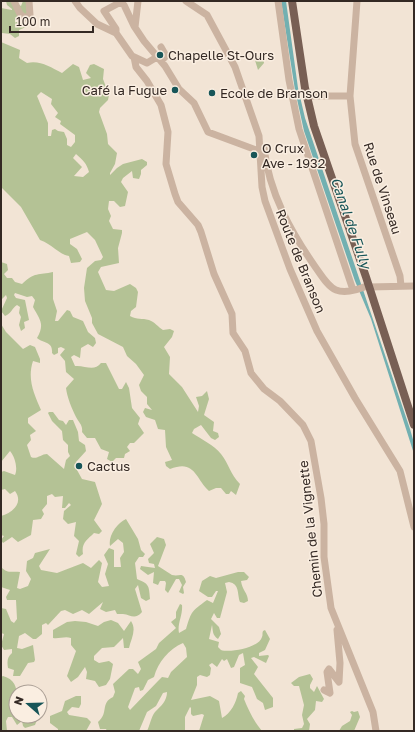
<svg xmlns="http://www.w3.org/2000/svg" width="415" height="732" font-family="'Golos Text',sans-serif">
<rect width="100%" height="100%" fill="#f2e4d5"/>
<!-- green -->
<path fill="#b4c295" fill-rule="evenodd" d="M 6,1 L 18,1 L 16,3 L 21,6 L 23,1 L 28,1 L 30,13 L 16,18 L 27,25 L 26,27 L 19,30 L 19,36 L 15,38 L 10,34 L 2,33 L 1,8 L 12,10 L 12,9 L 7,5 Z
M 1,42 L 20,50 L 19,58 L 27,63 C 40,60 50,67 62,73 L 73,64 L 79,67 L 83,80 L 91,78 L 86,73 L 90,65 L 94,64 L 104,69 L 103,79 L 109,95 L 108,100 L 100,108 L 99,112 L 107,134 L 108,144 L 117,153 L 115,164 L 110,173 L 110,175 L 117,168 L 123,164 L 142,159 L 147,162 L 147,165 L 141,170 L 141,174 L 139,179 L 133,178 L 132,171 L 123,178 L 121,182 L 128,192 L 125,206 L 120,207 L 114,201 L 109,201 L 108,209 L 111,216 L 109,221 L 113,229 L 122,230 L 122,233 L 118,248 L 119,263 L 101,267 L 98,272 L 106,290 L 114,291 L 130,284 L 136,288 L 138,292 L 136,307 L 131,311 L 130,316 C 137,320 142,318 149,320 C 155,322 158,327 163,330 L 170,329 L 174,331 L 172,337 L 164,347 L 170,357 L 169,374 L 182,387 L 198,412 L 199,406 L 196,397 L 202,396 L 207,391 L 209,399 L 204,415 L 214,422 L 213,431 L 218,433 L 219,437 L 215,440 L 211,438 L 201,425 L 194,429 L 192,433 C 201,439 214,445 221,454 C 229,464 230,474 240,484 L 236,495 L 231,491 L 229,494 L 226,494 L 221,488 L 216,488 L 209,491 C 195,478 195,459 170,469 L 166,466 L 165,462 L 172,460 L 166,447 L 165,430 L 158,429 L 155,420 L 146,417 L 143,412 L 145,408 L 152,410 L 147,404 L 147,397 L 141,391 L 139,385 L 144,375 L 136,364 L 127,356 L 123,347 L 98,334 L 92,323 L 92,318 L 85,301 L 84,288 L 87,268 L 95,261 L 101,260 L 103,257 L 95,240 L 87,232 L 70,239 L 70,244 L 77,249 L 82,259 L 80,262 L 71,263 L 69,256 C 58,254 52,244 40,240 L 21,207 L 1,187 ZM 41,92 L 52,99 L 51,104 L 58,113 L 55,117 L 61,121 L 60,124 L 75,135 L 75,142 L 71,147 L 67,145 L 67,139 L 64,132 L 58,131 L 55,129 L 52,130 L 51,136 L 48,136 L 48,123 L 37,96 ZM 76,154 C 83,160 87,164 89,172 L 83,177 L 74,176 L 82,167 L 73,158 Z
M 263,56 L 264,63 L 258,70 L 254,57 Z
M 1,262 L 7,264 L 8,270 L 4,274 L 7,278 L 12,278 L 15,282 L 22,284 C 34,272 39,275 53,272 L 53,299 L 57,311 L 55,321 L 58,321 L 67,310 L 70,311 L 73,317 L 83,321 L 88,332 L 95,338 L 96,343 L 93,347 L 88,344 L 81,348 L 80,358 L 74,355 L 71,357 L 75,366 C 85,365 94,372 101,363 L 106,363 L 119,389 L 122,389 L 126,382 L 129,388 L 132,408 L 140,418 L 138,424 L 144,433 L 134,443 L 130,443 L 127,447 L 130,451 L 125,454 L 124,458 L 116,458 L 112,462 L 107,459 L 109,452 L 101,449 L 95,438 L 87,438 L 82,432 C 83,425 79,423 76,417 C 72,409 67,397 66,388 L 74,379 L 66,372 L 65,361 L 60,355 L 65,349 L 61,347 L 58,348 L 58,353 L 54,355 L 52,353 C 53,341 44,344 37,338 C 45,324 40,320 33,307 L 35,300 L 32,296 L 27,297 L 15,293 L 14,295 L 16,298 L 25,300 L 29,320 L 24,322 L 25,328 L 21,331 L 19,325 L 21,317 L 19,313 L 20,307 L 17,305 C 12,308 11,314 5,316 L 1,311 L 7,298 L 6,295 L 1,300 Z
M 1,324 L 6,332 L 23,349 L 30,345 L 35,347 L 40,359 L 40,363 L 33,361 C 27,379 34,394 41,410 L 28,418 L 28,423 L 36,431 L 30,435 L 31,440 L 27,445 L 31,457 C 37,460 41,454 47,454 L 64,469 L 66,460 L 70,456 L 68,452 L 68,445 L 63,440 L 62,431 L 52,421 L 48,413 L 49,412 L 53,412 L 59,420 L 63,421 L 66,425 L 69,420 L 73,420 L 78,432 L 79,441 L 85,445 L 86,451 L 76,462 L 77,470 L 82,479 L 95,482 L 102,504 L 94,520 L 102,531 L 99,534 L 94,533 C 87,540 81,543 83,554 L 79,557 L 76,554 L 79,541 L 74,536 L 76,522 L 68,524 L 63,519 L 64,511 L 71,505 L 69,503 L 65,508 L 62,508 L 63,496 L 55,497 L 52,494 L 47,496 L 47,504 L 42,510 L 44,514 L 41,519 L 33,520 L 31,535 L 18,542 L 12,537 L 3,543 L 1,540 L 4,536 L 1,535 L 1,516 C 12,513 24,503 15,491 L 10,494 L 5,489 L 1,490 L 1,472 L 4,471 L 15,475 C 18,468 15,457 10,451 L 1,462 Z
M 126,519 L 138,539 L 141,550 L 145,554 L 143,557 L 139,557 L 135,563 L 137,579 C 149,584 149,585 150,599 L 146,601 L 141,598 L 138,585 L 135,589 L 142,612 C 135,620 131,615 123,614 C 121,614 119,614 117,614 L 115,610 L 106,612 L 100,609 L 103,602 L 89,614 L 82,610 L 73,614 L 65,610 L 61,611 L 48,625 L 46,623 L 42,625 L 42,634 L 36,639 L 33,639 L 25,633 L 19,636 L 17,648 L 22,649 L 33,645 L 35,660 L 34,662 L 28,663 L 20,676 L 13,676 L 14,670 L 8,668 C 7,662 7,657 12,653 L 12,649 L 4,650 L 1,645 L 4,634 L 1,633 L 1,608 L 6,609 L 11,621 L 14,623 L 17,619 L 16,600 L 7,600 L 6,597 L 10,590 L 1,587 L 1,567 C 8,574 11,571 20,572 L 17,588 L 20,589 L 28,586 L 31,579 L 26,571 L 27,561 L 33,558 L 35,553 L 50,549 L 39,566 L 41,570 L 57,573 L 83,563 L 91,568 L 99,560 L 102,563 L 98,582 L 102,587 L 109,586 L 105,574 L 108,564 L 104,555 L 109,548 L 114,550 L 114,567 L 121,567 L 120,558 L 124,552 L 123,543 L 118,539 L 110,546 C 108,536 117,523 126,519 Z
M 157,537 L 164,539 L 166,545 L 158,566 L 172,575 C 180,577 183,571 186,582 L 183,587 L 184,593 L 183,594 L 179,592 L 182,585 L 179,579 L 176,579 L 168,593 L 165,590 L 166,583 L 165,581 L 160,581 L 158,585 L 153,583 L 154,572 L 148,575 L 140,569 L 141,566 L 155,568 L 154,564 L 149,563 L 148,559 L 154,553 L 150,544 Z
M 238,572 L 244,572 L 249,577 L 247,580 L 241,581 C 242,590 248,593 248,601 L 244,603 L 240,602 C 237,594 240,584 229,582 L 225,583 L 227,592 L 220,618 L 217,618 L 214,613 L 211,619 L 219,627 L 221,634 L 218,639 C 212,635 213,630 212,625 L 209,639 L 219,642 L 218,647 L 221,650 C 230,653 259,648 262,637 C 263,635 262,633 263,631 L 265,630 L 270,639 L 265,650 L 259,653 L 259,656 L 268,655 L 269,656 L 266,663 L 254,657 L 251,658 L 258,667 L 254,674 L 273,698 L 273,707 L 265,710 L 263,703 L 257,699 L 252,687 L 240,683 L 240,668 L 245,665 L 243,653 L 239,655 L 234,667 L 231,668 L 227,659 L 224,661 L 222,659 L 217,667 L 212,663 L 209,665 L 211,668 L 210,675 L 207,677 L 200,675 L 197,677 L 197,685 L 191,700 L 210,696 L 219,701 L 222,718 C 231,713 236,703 238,693 L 241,691 L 245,696 L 244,699 C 248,709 254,722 262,731 L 199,731 L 204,715 L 202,714 L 193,716 L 191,714 L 191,708 L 190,707 L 185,717 L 185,731 L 147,731 C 150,725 151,717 155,712 C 161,706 167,701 167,692 L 163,693 L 156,706 L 147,712 L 139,731 L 107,731 L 106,729 L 100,729 L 98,722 C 109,713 100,703 113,697 L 115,692 L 113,684 L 129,669 L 133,669 L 138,674 L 141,669 L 138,662 L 156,649 L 159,643 L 176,628 L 171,622 L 176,618 L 176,612 L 180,604 L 182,605 C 183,615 177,624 179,633 L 186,629 C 192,610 191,612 207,600 L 213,603 L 218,591 L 216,591 L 212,597 L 208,597 L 199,591 L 202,581 L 210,576 L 216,578 ZM 183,643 L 186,648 L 187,657 L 171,672 L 168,678 L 162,677 L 158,681 L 130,710 L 128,707 L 135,688 L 139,687 L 140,691 L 143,690 L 148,680 L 154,677 C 158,662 169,649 183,643 Z
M 111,620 L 118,623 L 124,631 L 131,621 C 137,630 131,639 129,648 L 124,648 L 123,638 L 114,647 L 102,648 L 94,656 L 94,660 L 99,663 L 109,661 L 113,664 L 110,679 L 106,685 L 99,687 L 95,681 L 86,679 L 87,672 L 85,667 L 78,677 L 71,682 L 67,676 L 76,651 L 71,645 L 71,638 C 65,636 59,639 53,638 L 53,630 L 67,622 L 75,621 L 86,622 L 98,626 L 104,622 Z
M 310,674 L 313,679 L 310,685 L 310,688 L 314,692 L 317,686 L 324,699 L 322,702 L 316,701 L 315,710 L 307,719 L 310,724 L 309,731 L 294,731 L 294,729 L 302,728 L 304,724 L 302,715 L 304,705 L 299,686 L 294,686 L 291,683 L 299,677 Z
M 3,676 C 22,681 16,700 16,716 L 28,716 L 26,721 L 34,717 L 37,720 L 35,725 L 25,728 L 23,726 L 22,721 L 17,725 L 12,717 L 8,717 L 6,721 L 7,731 L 1,731 L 1,677 Z
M 76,696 L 81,696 L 81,704 L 79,708 L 72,707 L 67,712 L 69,715 L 87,718 L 91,722 L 86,731 L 58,731 L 58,729 L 50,723 L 50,716 L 62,711 L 65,701 Z
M 352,711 L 354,712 L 358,711 L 360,717 L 354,731 L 339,731 L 342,726 L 350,721 L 352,715 L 350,712 Z"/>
<!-- water -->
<path fill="#72b0b1" d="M 281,1 L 286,1 L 298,88 L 305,118 L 410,429 L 414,443 L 414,454 L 371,319 L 355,281 L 304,131 L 295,90 Z"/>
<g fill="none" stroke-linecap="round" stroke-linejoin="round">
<!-- minor -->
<path stroke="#cbb3a1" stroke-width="7" d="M 14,1 L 20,14 L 25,18 L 30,15 L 29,1
M 75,1 L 80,8 L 97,24 L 116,33 L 132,56 L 147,63 L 157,57
M 117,1 L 124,5 L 134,26 L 144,41 L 165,66 L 179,89 L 194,103 L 208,132 L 259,151
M 186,1 L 207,15 L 235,67 L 259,136 L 262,187 L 265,201 L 290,269 L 317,331 L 355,398 L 400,471 L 414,527
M 278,1 L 289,80 L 299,129 L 353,290
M 357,1 L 350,96 L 355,144 L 400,276 L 401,286
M 135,27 L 138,1
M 116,33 L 116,29 L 104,11 L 119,3
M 161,47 L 166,56 L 161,61
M 134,57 L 136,67 L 147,81 L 161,105 L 168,132 L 166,164 L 175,194 L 178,202 L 198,225 L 201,232 L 214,274 L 232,314 L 233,333 L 245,351 L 251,373 L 264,389 L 280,401 L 303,425 L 311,441 L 321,498 L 324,524 L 324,557 L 331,608 L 373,712 L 376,731
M 306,96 L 350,96
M 260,147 L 264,148 C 269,193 291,232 316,268 C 321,275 328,287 336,290 C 346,294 360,289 369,285
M 369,287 L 414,286
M 324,690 L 330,693 L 327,672 L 329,669 L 339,682 L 340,663 L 337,630"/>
<!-- major -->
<path stroke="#785f54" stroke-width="8" d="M 292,1 L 305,88 L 314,126 L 366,277 L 414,425"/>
</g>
<!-- markers -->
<g fill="#175558" stroke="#faeee1" stroke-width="1.5">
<circle cx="160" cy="55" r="4"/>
<circle cx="175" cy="90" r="4"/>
<circle cx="212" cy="93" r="4"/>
<circle cx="254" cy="155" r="4"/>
<circle cx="79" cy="466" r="4"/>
</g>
<g text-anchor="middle" stroke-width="3" stroke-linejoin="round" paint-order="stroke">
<!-- poi labels -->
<g font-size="13" fill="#342924" stroke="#faeee1" text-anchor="start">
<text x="168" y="60">Chapelle St-Ours</text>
<text x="167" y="95" text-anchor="end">Café la Fugue</text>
<text x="220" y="98">Ecole de Branson</text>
<text x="262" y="153">O Crux<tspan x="262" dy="15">Ave - 1932</tspan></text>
<text x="87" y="471">Cactus</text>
</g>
<!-- street labels -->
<g font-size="13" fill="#342924" stroke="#faeee1">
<text transform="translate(383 188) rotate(72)" y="5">Rue de Vinseau</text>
<text transform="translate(301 261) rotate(68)" y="5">Route de Branson</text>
<text transform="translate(310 529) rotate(-96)" y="5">Chemin de la Vignette</text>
</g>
<!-- water labels -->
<g font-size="14" font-style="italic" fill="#175558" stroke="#faeee1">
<text transform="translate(351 223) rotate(71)" y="5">Canal de Fully</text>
</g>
</g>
<!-- border -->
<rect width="415" height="732" fill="none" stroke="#342924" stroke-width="4"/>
<!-- north arrow -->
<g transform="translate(28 704) rotate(290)"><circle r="19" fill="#faeee1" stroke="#ab9f95"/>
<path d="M0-3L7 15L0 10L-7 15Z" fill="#175558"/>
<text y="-6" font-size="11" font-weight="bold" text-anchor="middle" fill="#342924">N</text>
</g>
<!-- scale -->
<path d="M10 26v6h83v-6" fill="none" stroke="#342924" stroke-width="2"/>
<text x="16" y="26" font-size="12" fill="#342924" stroke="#faeee1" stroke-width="3" paint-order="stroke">100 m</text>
</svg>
